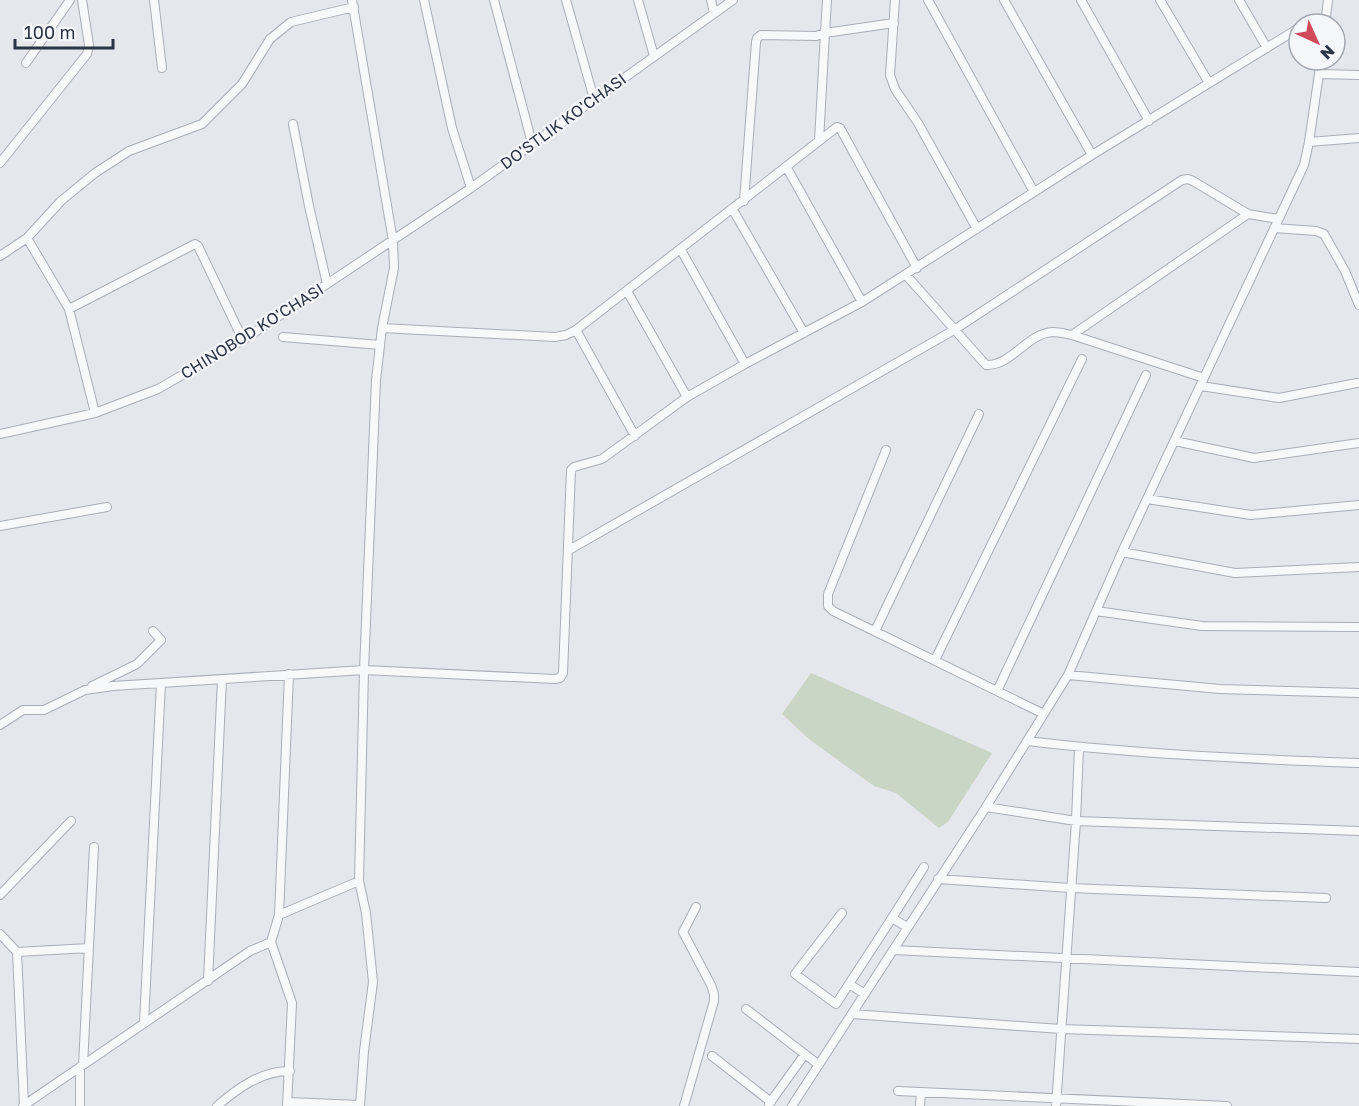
<svg xmlns="http://www.w3.org/2000/svg" width="1359" height="1106" font-family="'Golos Text',sans-serif">
<rect width="100%" height="100%" fill="#e4e7ec"/>
<!-- green -->
<path fill="#c9d6c5" d="M 811,673 L 992,753 L 948,822 L 939,828 L 896,793 L 874,786 L 810,740 L 782,714 Z"/>
<g fill="none" stroke-linecap="round" stroke-linejoin="round">
<!-- minor casing -->
<g stroke="#a9aeb7" stroke-width="10">
<path id="minor" d="M 154,0 L 162,68
M 352,0 L 393,241 L 394,268 L 382,328 L 376,380 L 364,670 L 359,881 L 366,913 L 373,982 L 364,1051 L 360,1106
M 424,0 L 452,128 L 471,188
M 494,0 L 532,143
M 566,0 L 594,99
M 638,0 L 654,56
M 711,0 L 714,13
M 827,0 L 825,33 L 894,23
M 895,0 L 890,75 L 895,89 L 918,123 L 977,229
M 928,0 L 1034,192
M 1004,0 L 1092,155
M 1081,0 L 1149,121
M 1160,0 L 1209,83
M 1239,0 L 1267,48
M 1306,24 L 1313,22 L 1325,24
M 1325,24 L 1328,0
M 26,63 L 70,0
M 1319,74 L 1359,75
M 293,124 L 309,206 L 327,284
M 1309,142 L 1359,138
M 0,163 L 87,54 L 89,45 L 82,0
M 787,168 L 862,302
M 744,201 L 756,42 L 757,38 L 761,35 L 816,36 L 825,33 L 819,141
M 733,210 L 804,333
M 1274,228 L 1316,231 L 1324,234 L 1345,271 L 1359,305
M 27,238 L 69,309 L 95,413
M 681,250 L 745,364
M 0,256 L 27,238 L 61,201 L 95,173 L 129,151 L 202,124 L 242,84 L 270,39 L 291,22 L 354,7
M 906,275 L 986,365 C 1012,366 1027,333 1053,332 C 1059,332 1066,334 1072,335 L 1204,378
M 627,291 L 687,397
M 69,309 L 195,244 L 198,246 L 243,340
M 382,328 L 555,337 L 566,335 L 576,330 L 837,127 L 840,128 L 917,268
M 576,330 L 635,436
M 1072,335 L 1248,214
M 283,337 L 380,345
M 1201,386 L 1279,398 L 1357,383
M 0,434 L 95,413 L 158,389 L 243,340 L 471,188 L 733,0
M 1175,441 L 1254,458 L 1359,443
M 886,450 L 828,594 L 828,606 L 833,611 L 1044,714
M 1147,499 L 1251,515 L 1359,505
M 0,526 L 107,507
M 569,550 L 954,330 L 1182,180 L 1188,179 L 1193,181 L 1248,214 L 1278,219
M 1122,552 L 1235,573 L 1359,567
M 1096,611 L 1202,626 L 1359,627
M 875,631 L 979,414
M 935,660 L 1082,359
M 1068,675 L 1220,689 L 1359,693
M 92,686 L 137,664 L 161,640 L 153,631
M 997,691 L 1146,375
M 0,725 L 23,710 L 44,710 L 85,690 L 113,686 L 364,670 L 555,679 L 560,678 L 563,673 L 571,470 L 574,467 L 602,459 L 687,397 L 745,364 L 862,302 L 1092,155 L 1299,28
M 1027,741 C 1137,754 1248,759 1359,763
M 986,807 L 1076,821 L 1359,831
M 938,879 L 1070,888 L 1326,898
M 0,895 L 71,821
M 842,913 L 795,974 L 836,1004 L 849,984 L 865,994
M 279,915 L 289,674
M 907,927 L 892,918 L 924,867
M 0,934 L 17,952 L 24,1105
M 271,942 L 292,1003 L 287,1106
M 893,950 L 1359,972
M 17,952 L 89,948
M 208,981 L 222,679
M 849,984 L 892,918
M 746,1009 L 819,1065
M 852,1014 L 1061,1029 L 1359,1039
M 144,1023 L 161,683
M 712,1056 L 771,1102
M 83,1065 L 94,847
M 898,1091 L 1227,1106
M 288,1102 L 360,1105
M 769,1104 L 805,1054
M 23,1106 L 250,951 L 271,942 L 279,915 L 359,881
M 80,1106 L 80,1067
M 217,1106 C 238,1088 261,1071 290,1071
M 684,1106 L 714,1001 L 714,994 L 711,985 L 683,932 L 696,907
M 792,1106 L 986,807 L 1068,675 L 1122,552 L 1304,165 L 1309,142 L 1321,60
M 920,1106 L 921,1092
M 1056,1106 L 1076,821 L 1079,748"/>
</g>
<!-- minor -->
<use href="#minor" stroke="#f7f8fa" stroke-width="8"/>
</g>
<g text-anchor="middle" stroke-width="4.5" stroke-linejoin="round" paint-order="stroke">
<!-- street labels -->
<g font-size="16" fill="#2b3445" stroke="#f4f6f9">
<text transform="translate(563 121) rotate(-36)" y="6">DO'STLIK KO'CHASI</text>
<text transform="translate(252 331) rotate(-32)" y="6">CHINOBOD KO'CHASI</text>
</g>
</g>
<!-- north arrow -->
<g transform="translate(1317 42) rotate(135)"><circle r="28" fill="#f4f6f9" stroke="#a4a8b1" stroke-width="1.5"/>
<path d="M0-4.5L10 22L0 15L-10 22Z" fill="#d1495b"/>
<text y="-9" font-size="16" font-weight="bold" text-anchor="middle" fill="#2b3445">N</text>
</g>
<!-- scale -->
<path d="M15 39v9h98v-9" fill="none" stroke="#2b3445" stroke-width="3"/>
<text x="24" y="39" font-size="18" fill="#2b3445" stroke="#f4f6f9" stroke-width="4.5" paint-order="stroke">100 m</text>
</svg>
